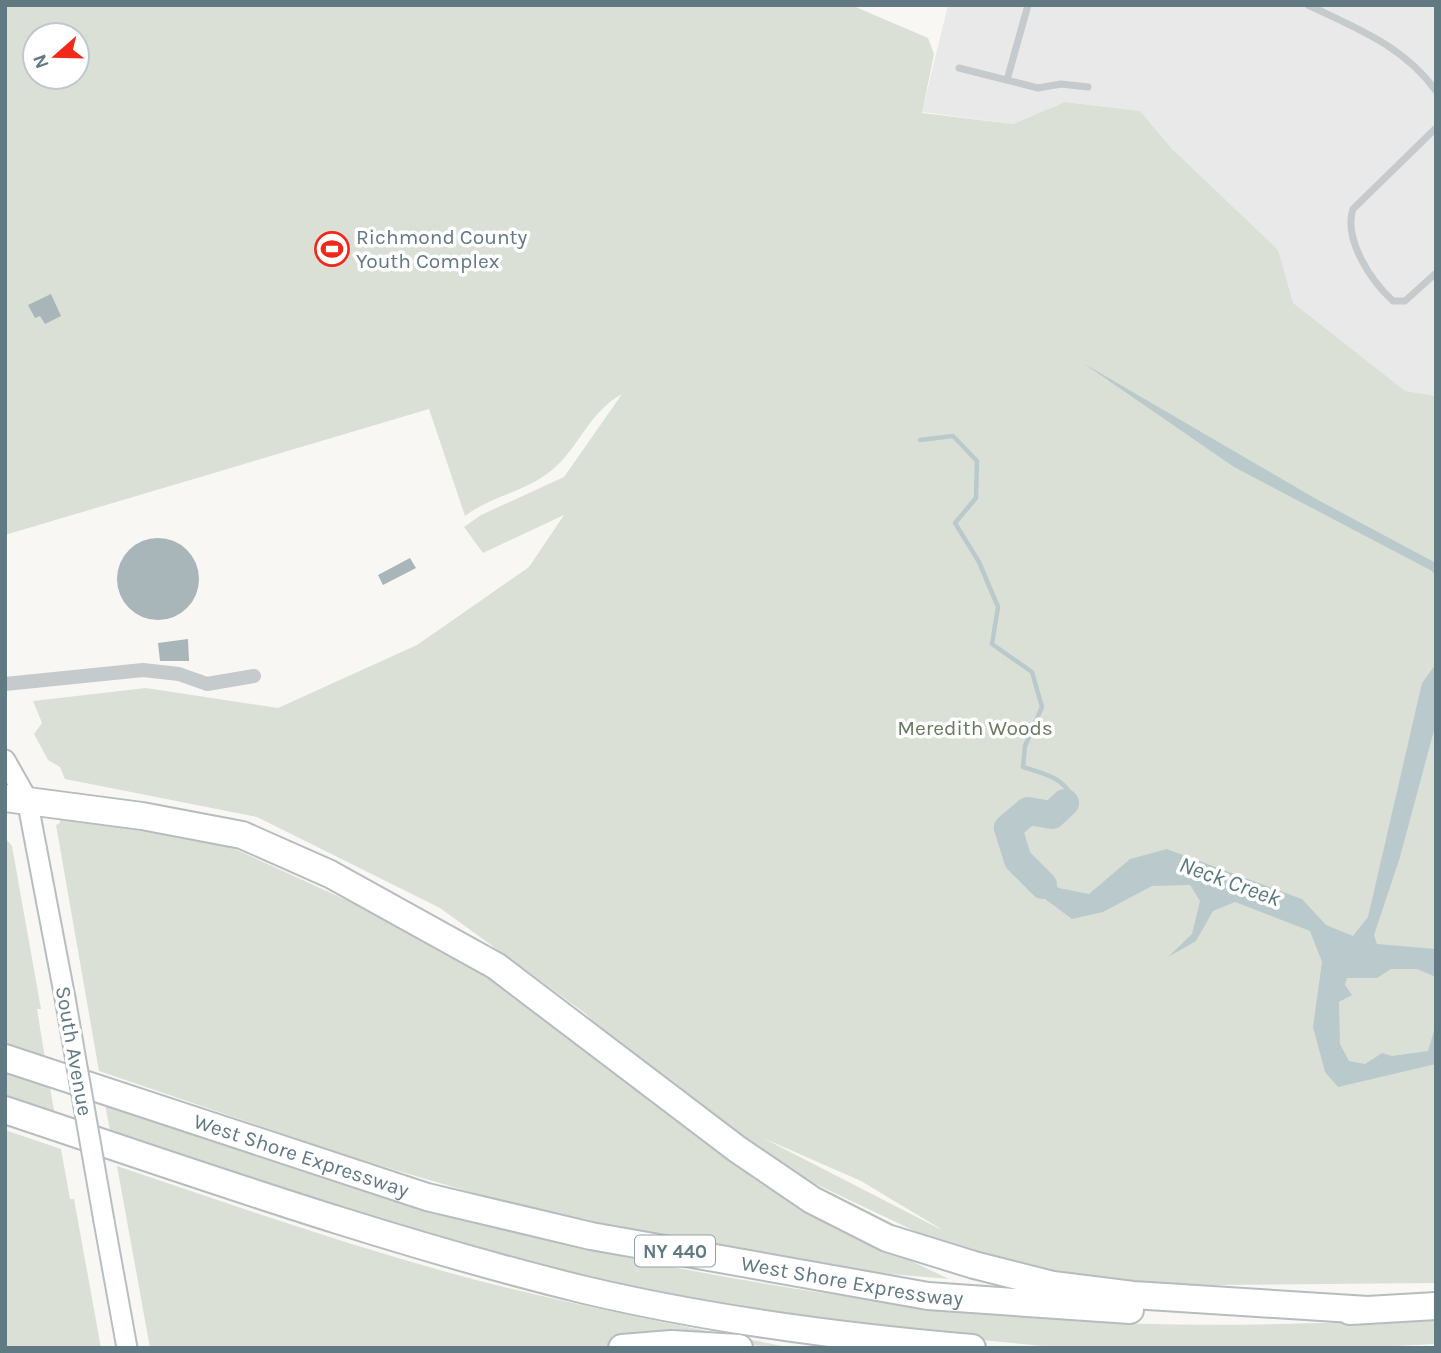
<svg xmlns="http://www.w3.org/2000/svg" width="1441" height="1353" font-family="Karla,sans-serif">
<rect width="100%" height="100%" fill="#f8f7f4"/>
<!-- built -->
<path fill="#e8e9e8" d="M 948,5 L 1436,5 L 1436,396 L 1383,388 L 1296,313 L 1173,150 L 1140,111 L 1065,102 L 1013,124 L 922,112 Z"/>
<!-- green -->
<path fill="#dae0d5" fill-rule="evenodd" d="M 5,5 L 851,5 L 928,38 L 934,54 L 922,113 L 1013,124 L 1065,102 L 1140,111 L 1173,150 L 1278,250 L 1293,303 L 1405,391 L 1436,396 L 1436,1283 L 1214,1285 L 1080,1280 L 961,1253 L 786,1170 L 615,1046 L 586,1014 L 440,908 L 257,817 L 65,779 L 60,767 L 48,760 L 34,734 L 42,723 L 33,701 L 146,688 L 278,708 L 417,645 L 529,567 L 564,515 L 483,553 L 464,527 L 481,515 L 564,477 L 622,394 C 588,413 579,448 552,470 C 525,492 491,496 465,516 L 429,409 L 5,535 ZM 35,35 L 77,35 L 77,77 L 35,77 ZM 763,1138 L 861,1181 L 941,1229 L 940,1229 Z
M 60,816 L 233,848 L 390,920 L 488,978 L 722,1153 L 830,1222 L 949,1279 L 855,1271 L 710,1246 L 529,1209 L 347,1156 L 99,1071 L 56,825 L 60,823 Z
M 5,838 L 12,846 L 41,1009 L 37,1009 L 45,1058 L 5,1044 Z
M 5,1068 L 49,1082 L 55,1116 L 5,1099 Z
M 105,1104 C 248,1151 390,1201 536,1237 C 709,1279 890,1307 1068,1320 C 1190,1329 1313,1323 1436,1320 L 1436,1344 L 1352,1348 L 1064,1348 L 876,1330 L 702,1305 L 527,1265 L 358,1218 L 111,1136 Z
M 5,1130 L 61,1149 L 70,1199 L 74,1199 L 101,1348 L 5,1348 Z
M 117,1166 C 236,1206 355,1248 476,1280 C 581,1307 687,1327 793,1348 L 695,1341 L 582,1348 L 150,1348 Z"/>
<!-- water -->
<path fill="#bacacc" d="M 1083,363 L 1318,500 L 1436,563 L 1436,577 L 1432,571 L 1234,467 Z
M 1436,664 L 1436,723 L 1400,857 L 1374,935 L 1377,944 L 1436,949 L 1436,977 L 1417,969 L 1391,969 L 1377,978 L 1347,978 L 1345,985 L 1352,995 L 1339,1002 L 1340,1044 L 1349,1061 L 1365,1064 L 1382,1053 L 1392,1056 L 1428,1051 L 1436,1024 L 1436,1064 L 1338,1087 L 1325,1072 L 1313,1027 L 1322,962 L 1310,931 L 1235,902 L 1213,911 L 1196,941 L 1168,957 L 1192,934 L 1200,901 L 1190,885 L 1152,886 L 1103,912 L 1072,919 L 1033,890 L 1018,860 L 1059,888 L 1089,894 L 1130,859 L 1167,849 L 1302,899 L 1326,925 L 1353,936 L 1368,917 L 1422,683 Z"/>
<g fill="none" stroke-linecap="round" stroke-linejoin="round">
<!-- stream -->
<path stroke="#bacacc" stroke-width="4.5" d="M 920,440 L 953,436 L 977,461 L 976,498 L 955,523 L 979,562 L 998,607 L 992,644 L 1032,672 L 1042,707 L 1025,746 L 1023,767 C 1042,773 1063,777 1072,797 L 1065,803"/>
<!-- river -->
<path stroke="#bacacc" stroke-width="28" d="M 1043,885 L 1018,860 L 1008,828 L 1028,811 L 1052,815 L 1065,803"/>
</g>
<!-- building -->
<path fill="#a8b5b9" d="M 51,294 L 61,316 L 45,324 L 40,316 L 35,318 L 28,305 Z
M117 579a41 41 0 1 1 82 0a41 41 0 1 1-82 0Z
M 410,558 L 416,568 L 383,585 L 378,575 Z
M 188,639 L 189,661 L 160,661 L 158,643 Z"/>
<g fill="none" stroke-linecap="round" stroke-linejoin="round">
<!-- secondary casing -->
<g stroke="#b7bec1" stroke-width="23">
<path id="secondary" d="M 5,760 L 27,799 L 65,998
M 104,1221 L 127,1348"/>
</g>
<!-- highway casing -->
<g stroke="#b7bcbe" stroke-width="30">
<g id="highway">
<path d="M 5,798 L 142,816 L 242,835 L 330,874 L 496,966 L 737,1149 L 812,1200 L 887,1238 L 974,1265 L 1053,1285 L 1133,1295 L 1368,1310"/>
<path id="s1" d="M 5,1058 L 427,1197 L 591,1236 L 928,1296 L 1130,1310"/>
<path d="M 5,1110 C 197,1174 389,1242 585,1290 C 712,1320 843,1337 972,1348"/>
<path d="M 1350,1311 L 1436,1306"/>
<path d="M 622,1348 L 671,1344 L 739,1348"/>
</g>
</g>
<!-- lane -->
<path stroke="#c5cacd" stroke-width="7" d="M 1308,5 C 1356,28 1404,46 1436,91
M 959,68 L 1038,88 L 1061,84 L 1088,87
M 1007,80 L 1028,5
M 1436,128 L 1353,209 C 1343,239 1371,281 1393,301 L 1405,301 L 1436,273"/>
<!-- street -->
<path stroke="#c5cacd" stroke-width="14" d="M 5,684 L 143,670 L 179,674 L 207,684 L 254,676"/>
<!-- secondary -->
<use href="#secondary" stroke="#fff" stroke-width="19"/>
<!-- highway -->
<use href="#highway" stroke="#fff" stroke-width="26"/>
<!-- secondary-bridge casing -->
<g stroke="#b7bec1" stroke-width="23" stroke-linecap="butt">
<path id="secondary-bridge" d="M 65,998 L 104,1221"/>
</g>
<!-- secondary-bridge -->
<use href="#secondary-bridge" stroke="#fff" stroke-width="19"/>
</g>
<!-- icons -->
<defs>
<g id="stadium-ring" transform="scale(1.75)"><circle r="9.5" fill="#fff" stroke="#f32819" stroke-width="1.5"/><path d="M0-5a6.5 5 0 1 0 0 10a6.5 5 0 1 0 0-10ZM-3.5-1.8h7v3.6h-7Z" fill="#f32819"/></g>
</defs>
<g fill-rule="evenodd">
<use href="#stadium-ring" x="332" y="249"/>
</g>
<g text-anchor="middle" stroke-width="7" stroke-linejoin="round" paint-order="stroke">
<!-- shield labels -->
<rect fill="#fff" stroke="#90a1a8" stroke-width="2" x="635" y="1235.5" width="80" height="31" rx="5"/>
<g font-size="19" font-weight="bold" fill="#607982">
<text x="675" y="1258">NY 440</text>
</g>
<!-- poi labels -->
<g font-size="21" fill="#607982" stroke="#fff" text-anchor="start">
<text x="356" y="244">Richmond County<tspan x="356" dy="24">Youth Complex</tspan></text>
</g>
<!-- park labels -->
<g font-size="21" fill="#687a5f" stroke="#fff">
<text x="975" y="735">Meredith Woods</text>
</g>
<!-- street labels -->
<g font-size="21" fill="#607982" stroke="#fff">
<text transform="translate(74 1051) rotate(80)" y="7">South Avenue</text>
<text dy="7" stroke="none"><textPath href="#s1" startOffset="312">West Shore Expressway</textPath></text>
<text dy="7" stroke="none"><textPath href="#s1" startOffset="878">West Shore Expressway</textPath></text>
</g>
<!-- water labels -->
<g font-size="23" font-style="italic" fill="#5a797d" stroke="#fff">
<text transform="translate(1230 881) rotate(20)" y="8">Neck Creek</text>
</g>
</g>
<!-- border -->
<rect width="1441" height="1353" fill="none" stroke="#607982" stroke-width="14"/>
<!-- north arrow -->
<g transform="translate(56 56) rotate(250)"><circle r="33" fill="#ffffff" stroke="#bfc9cd" stroke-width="2"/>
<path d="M0-5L12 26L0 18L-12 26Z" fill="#f32819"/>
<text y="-10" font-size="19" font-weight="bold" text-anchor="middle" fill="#607982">N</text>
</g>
</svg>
